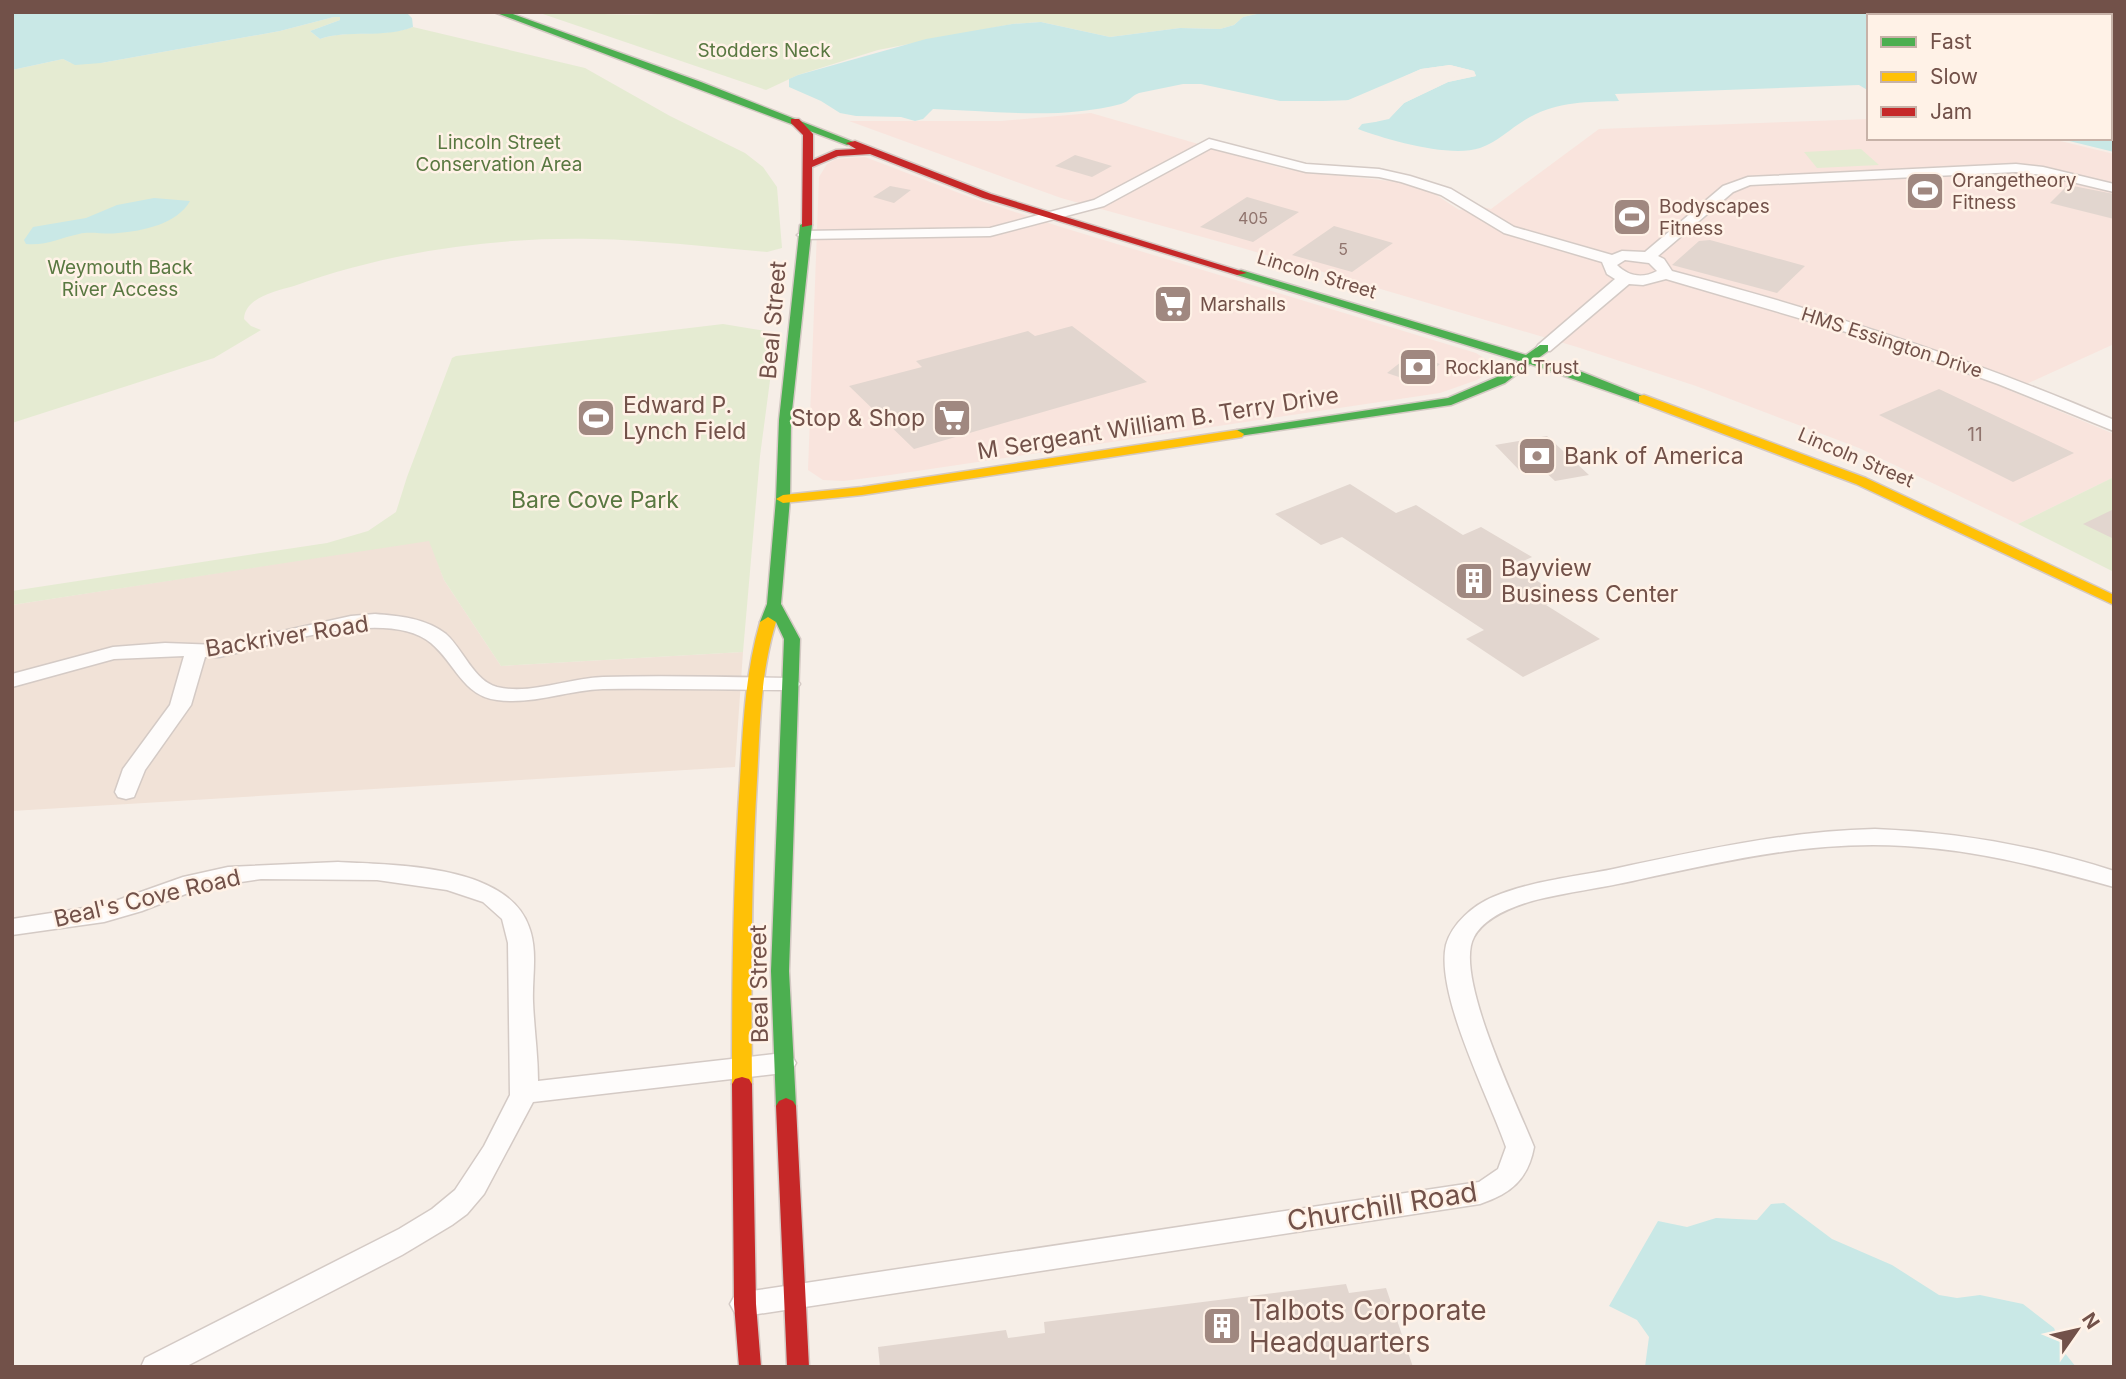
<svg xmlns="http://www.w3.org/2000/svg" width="2126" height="1379" font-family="Inter,sans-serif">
<rect width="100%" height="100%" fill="#f6eee7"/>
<!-- residential -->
<path fill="#f1e2d7" d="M 430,540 L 444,580 L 501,666 L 743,652 L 735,767 L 12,811 L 12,605 Z"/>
<!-- commercial -->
<path fill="#f9e4dd" d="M 1091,113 L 1285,169 L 1398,182 L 1435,194 L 1459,210 L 1479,206 L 1491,209 L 1599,129 L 1869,119 L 1869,138 L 2048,138 L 2114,154 L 2114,344 L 2011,391 L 2114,434 L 2114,477 L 2018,524 L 1859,448 L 1696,386 L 1577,347 L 1239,247 L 1061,198 L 849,121 L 1001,121 Z
M 865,157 L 972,198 L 1061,227 L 1476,353 L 1495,365 L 1493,370 L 1477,380 L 1440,393 L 890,475 L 844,481 L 823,480 L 808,470 L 819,177 L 827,164 L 836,159 Z"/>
<!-- green -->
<path fill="#e5ebd2" d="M 537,12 C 586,12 634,18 682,12 L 1266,12 L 1243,17 L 1234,25 L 1220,29 L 1180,28 L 1110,37 L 1041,22 L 1012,24 L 878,50 L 798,75 L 766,90 Z
M 334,17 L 340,17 L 340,20 L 310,31 L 320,39 C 349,29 383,38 413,27 L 585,68 L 670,116 L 745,153 L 763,167 L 777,187 L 782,248 L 767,252 C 708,247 650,240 592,239 C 492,237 388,252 294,286 C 277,291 245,297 244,319 L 251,326 L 261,330 L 214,358 L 12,423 L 12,70 L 63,59 L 71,63 L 101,63 L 280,31 Z
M 1861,149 L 1879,165 L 1817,168 L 1804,152 Z
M 723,324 L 772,332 L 776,335 L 760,456 L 743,652 L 501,666 L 444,580 L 429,541 L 12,605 L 12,591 L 327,543 L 368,531 L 396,512 L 407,477 L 452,358 L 456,356 Z
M 2114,477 L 2114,572 L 2018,524 Z"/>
<!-- water -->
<path fill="#c9e8e6" d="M 12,12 L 406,12 L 412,18 L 413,27 C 383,39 349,29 320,39 L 310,31 L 340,20 L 340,17 L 334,17 L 280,31 L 101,63 L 75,65 L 63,59 L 12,70 Z
M 1266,12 L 2114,12 L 2114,152 L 2057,138 L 2110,138 L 2110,16 L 1869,16 L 1869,91 L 1859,85 L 1615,94 L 1619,101 C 1588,102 1559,101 1530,117 C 1513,126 1498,142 1480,148 C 1450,158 1387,140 1358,129 L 1362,124 L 1375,122 L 1393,114 L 1404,103 L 1448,82 L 1476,76 L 1474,71 L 1450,65 L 1421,69 L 1346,101 L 1280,101 L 1201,84 L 1183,84 L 1139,93 C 1131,96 1130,101 1121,104 C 1060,120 995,111 933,109 L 923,119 L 915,121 L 901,117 L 856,116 L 840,113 L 821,101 L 789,87 L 789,79 L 798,75 L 926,39 L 1012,24 L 1041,22 L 1110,37 L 1180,28 L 1220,29 L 1234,25 L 1243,17 Z
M 154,198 L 190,201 C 177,224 143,231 118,233 C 105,235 91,231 79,234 C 60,238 46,246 26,244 L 24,240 L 33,227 L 86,218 L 117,205 Z
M 1784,1203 L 1832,1239 L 1892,1265 L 1939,1295 L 1957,1298 L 1980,1295 L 2023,1304 L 2054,1328 L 2064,1352 L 2076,1367 L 1645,1367 L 1649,1337 L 1637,1320 L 1609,1306 L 1658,1221 L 1687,1227 L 1716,1218 L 1757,1220 L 1771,1204 Z"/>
<!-- pier -->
<path fill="#f6eee7" d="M 1450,65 L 1474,71 L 1476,76 L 1448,82 L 1404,103 L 1389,119 L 1375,122 L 1364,119 L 1387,116 L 1403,100 L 1447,79 L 1472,73 L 1450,69 L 1422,72 L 1346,105 L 1308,106 L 1292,102 L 1354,100 L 1421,69 Z"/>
<!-- building -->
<path fill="#e2d6cf" d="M 1075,155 L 1112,166 L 1092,177 L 1055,166 Z
M 2068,185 L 2114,194 L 2114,219 L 2050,203 Z
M 890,186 L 911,190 L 894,203 L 873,197 Z
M 1247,197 L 1299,212 L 1253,242 L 1200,227 Z
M 1334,226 L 1393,243 L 1352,272 L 1292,255 Z
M 1710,240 L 1805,266 L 1777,293 L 1672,265 L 1699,241 Z
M 1072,326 L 1147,382 L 914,449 L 849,386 L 922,367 L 916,361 L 1028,331 L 1035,336 Z
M 1411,354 L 1440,364 L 1417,383 L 1387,373 Z
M 1939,389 L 2074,453 L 2013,482 L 1879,415 Z
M 1547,436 L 1589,475 L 1555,481 L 1540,467 L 1520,471 L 1495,445 Z
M 1350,484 L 1396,513 L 1416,505 L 1463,535 L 1481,527 L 1532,557 L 1513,566 L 1563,597 L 1546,605 L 1600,639 L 1523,677 L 1466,639 L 1484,630 L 1342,537 L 1321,545 L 1275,514 Z
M 2114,509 L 2114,539 L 2083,524 Z
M 1346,1284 L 1349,1293 L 1386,1288 L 1413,1367 L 880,1367 L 878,1347 L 1006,1330 L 1008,1338 L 1045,1333 L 1044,1322 Z"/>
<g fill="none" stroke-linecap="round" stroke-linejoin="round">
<!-- street casing -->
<g stroke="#d4cac5" stroke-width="3">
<path id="street" d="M 1209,139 L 1306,164 L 1379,169 L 1410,176 L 1451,189 L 1514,227 L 1612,255 L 1622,251 L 1645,252 L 1723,186 L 1748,177 L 2016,164 L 2043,167 L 2114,184 L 2114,192 L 2043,175 L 2016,172 L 1750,185 L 1733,192 L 1658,256 L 1664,259 L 1672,271 C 1823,311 1970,358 2114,420 L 2114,431 L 1998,384 L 1887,344 L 1666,279 L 1643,285 L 1629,284 L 1550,351 L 1538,351 L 1536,348 L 1538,345 L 1615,279 L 1607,274 L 1602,262 L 1504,233 L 1441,195 L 1401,182 L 1379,177 L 1306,172 L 1211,148 L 1104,206 L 990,236 L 804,239 L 797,235 L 804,231 L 990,228 L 1094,200 ZM 1625,260 L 1649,263 L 1657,271 C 1642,279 1628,276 1617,265 Z
M 375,614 C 399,616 426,618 446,634 C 463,649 474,681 497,687 C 531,695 569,678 603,677 C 665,675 728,677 790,678 L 797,680 L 800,684 L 797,688 L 790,690 C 728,690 665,688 603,689 C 568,690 533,705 497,700 C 463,696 455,663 431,643 C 387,606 271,646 219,657 L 205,657 L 191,705 L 145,770 L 134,797 L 126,799 L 118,797 L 115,792 L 123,769 L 170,705 L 184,656 L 114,659 L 12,687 L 12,674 L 113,647 L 165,643 L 219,645 L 351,616 Z
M 1875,829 C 1957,832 2036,846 2114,871 L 2114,887 C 2045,868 1978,850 1905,846 C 1814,840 1725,861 1637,880 C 1602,888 1567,892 1532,901 C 1512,907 1485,917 1474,937 C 1453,975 1518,1106 1534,1147 C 1528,1180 1510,1194 1480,1204 L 745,1316 L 735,1313 L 730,1304 L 735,1295 L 745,1292 L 1479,1182 L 1498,1169 L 1506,1147 C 1489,1098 1435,994 1446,945 C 1452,923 1474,905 1493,897 C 1533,880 1576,877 1618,868 C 1703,850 1787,831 1875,829 Z
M 338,862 C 394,865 507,864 529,927 C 538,951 532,977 533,1002 C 534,1028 538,1055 538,1081 L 783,1053 L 792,1056 L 796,1063 L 792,1070 L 783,1073 L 533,1102 L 484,1194 L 467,1214 L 452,1225 L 402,1255 L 185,1367 L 141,1367 L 145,1358 L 399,1229 L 432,1209 L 455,1190 L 484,1146 L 510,1095 L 508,943 L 502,919 L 483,902 L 447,890 L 377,880 L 261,879 L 201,888 L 142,911 L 104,922 L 12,935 L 12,919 L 104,905 L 183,877 L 228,867 Z"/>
</g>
<!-- fast casing -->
<g stroke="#d4c9c4" stroke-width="3">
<path id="fast" d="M 494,12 L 507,12 L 701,82 L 856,143 L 847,145 Z
M 806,222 L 812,225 L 791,420 L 790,499 L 781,604 L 800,639 L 789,971 L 796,1106 L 793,1111 L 786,1114 L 779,1111 L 776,1106 L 771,971 L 784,639 L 776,622 L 768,627 L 760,622 L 767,604 L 776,499 L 779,420 L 800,225 Z
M 1241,270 L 1526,355 L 1540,345 L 1548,345 L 1548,351 L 1537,359 L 1582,372 L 1650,399 L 1649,402 L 1639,402 L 1530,364 L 1505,383 L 1451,405 L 1232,437 L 1230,434 L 1237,430 L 1448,398 L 1497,377 L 1519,361 L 1237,275 L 1237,271 Z"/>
</g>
<!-- slow casing -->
<g stroke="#d4c9c4" stroke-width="3">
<path id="slow" d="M 1644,395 L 1866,478 L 2114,595 L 2114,605 L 1856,484 L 1639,402 L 1639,396 Z
M 1237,430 L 1244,434 L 1242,437 L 862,495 L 783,503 L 776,499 L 783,495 L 862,487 Z
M 768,617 L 776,622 C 760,674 760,727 757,780 C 751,881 751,983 752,1084 L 749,1089 L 742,1091 L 735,1089 L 732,1084 C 732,983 733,881 740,780 C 743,727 745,674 760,622 Z"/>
</g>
<!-- jam casing -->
<g stroke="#d4c9c4" stroke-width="3">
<path id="jam" d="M 791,119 L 799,119 L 813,134 L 813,160 L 836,150 L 856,149 L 846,143 L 855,141 L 991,194 L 1247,273 L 1237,275 L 983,198 L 870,154 L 838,156 L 812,167 L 812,225 L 802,227 L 803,135 L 791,123 Z
M 742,1077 L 749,1079 L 752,1084 L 756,1304 L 761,1367 L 739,1367 L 734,1304 L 732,1084 L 735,1079 Z
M 786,1098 L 793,1101 L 796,1106 L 809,1367 L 787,1367 L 776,1106 L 779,1101 Z"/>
</g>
<!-- street -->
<use href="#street" fill="#fefcfb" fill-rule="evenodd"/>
<!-- fast -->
<use href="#fast" fill="#4caf50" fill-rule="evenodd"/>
<!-- slow -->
<use href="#slow" fill="#ffc107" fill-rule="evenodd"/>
<!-- jam -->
<use href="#jam" fill="#c62828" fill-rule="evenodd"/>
</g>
<!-- icons -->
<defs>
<g id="stadium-square" transform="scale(2.0125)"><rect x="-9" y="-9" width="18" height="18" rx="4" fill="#a08880" stroke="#fff2e7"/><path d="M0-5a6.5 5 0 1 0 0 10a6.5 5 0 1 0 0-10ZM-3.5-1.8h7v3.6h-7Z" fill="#fff"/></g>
<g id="supermarket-square" transform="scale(2.0125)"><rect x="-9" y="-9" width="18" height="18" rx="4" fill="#a08880" stroke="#fff2e7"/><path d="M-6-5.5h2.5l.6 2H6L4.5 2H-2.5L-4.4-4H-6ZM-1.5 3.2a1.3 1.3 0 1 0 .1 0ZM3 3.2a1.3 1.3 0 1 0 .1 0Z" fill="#fff"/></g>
<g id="bank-square" transform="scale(2.0125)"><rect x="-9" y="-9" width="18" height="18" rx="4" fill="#a08880" stroke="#fff2e7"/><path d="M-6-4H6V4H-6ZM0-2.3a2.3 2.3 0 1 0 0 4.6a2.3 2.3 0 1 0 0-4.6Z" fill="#fff"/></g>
<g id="building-square" transform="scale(2.0125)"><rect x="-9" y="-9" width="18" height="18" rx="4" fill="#a08880" stroke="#fff2e7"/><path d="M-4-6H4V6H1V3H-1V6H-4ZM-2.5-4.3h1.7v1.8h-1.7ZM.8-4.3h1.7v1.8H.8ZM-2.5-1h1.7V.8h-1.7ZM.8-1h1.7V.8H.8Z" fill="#fff"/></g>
</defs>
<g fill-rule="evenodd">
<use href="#stadium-square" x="1925" y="191"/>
<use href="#stadium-square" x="1632" y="217"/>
<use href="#supermarket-square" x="1173" y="304"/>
<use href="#bank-square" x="1418" y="367"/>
<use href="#stadium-square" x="596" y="418"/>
<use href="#supermarket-square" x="952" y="418"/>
<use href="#bank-square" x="1537" y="456"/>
<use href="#building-square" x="1474" y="581"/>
<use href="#building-square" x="1222" y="1326"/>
</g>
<g text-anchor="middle" stroke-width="5" stroke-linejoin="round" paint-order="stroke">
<!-- far-number labels -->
<g font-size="16" fill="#90746d">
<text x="1253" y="224">405</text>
<text x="1343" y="255">5</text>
</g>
<!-- far-park labels -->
<g font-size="19" fill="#597841" stroke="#fff2e7">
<text x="764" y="57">Stodders Neck</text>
<text x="499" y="149">Lincoln Street<tspan x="499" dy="22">Conservation Area</tspan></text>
<text x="120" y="274">Weymouth Back<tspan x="120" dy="22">River Access</tspan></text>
</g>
<!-- far-poi labels -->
<g font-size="19" fill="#725149" stroke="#fff2e7" text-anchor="start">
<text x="1952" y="187">Orangetheory<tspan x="1952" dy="22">Fitness</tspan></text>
<text x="1659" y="213">Bodyscapes<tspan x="1659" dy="22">Fitness</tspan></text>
<text x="1200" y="311">Marshalls</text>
<text x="1445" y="374">Rockland Trust</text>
</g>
<!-- far-street labels -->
<g font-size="19" fill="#725149" stroke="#fff2e7">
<text transform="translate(1317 274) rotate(17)" y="7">Lincoln Street</text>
<text transform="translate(1892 342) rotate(18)" y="7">HMS Essington Drive</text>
<text transform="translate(1856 457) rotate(23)" y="7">Lincoln Street</text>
</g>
<!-- number labels -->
<g font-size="19" fill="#90746d">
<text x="1975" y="441">11</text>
</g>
<!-- street labels -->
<g font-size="23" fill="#725149" stroke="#fff2e7">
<text transform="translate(773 320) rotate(-85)" y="8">Beal Street</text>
<text transform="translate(1158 423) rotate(-9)" y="8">M Sergeant William B. Terry Drive</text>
<text transform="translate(287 636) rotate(-9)" y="8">Backriver Road</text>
<text transform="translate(147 898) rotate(-13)" y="8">Beal's Cove Road</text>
<text transform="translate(759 984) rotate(-91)" y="8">Beal Street</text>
</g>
<!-- poi labels -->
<g font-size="23" fill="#725149" stroke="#fff2e7" text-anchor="start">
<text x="623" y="413">Edward P.<tspan x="623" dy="26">Lynch Field</tspan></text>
<text x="925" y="426" text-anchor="end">Stop &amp; Shop</text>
<text x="1564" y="464">Bank of America</text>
<text x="1501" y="576">Bayview<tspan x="1501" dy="26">Business Center</tspan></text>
</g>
<!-- park labels -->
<g font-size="23" fill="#597841" stroke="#fff2e7">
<text x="595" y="508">Bare Cove Park</text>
</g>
<!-- near-street labels -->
<g font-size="28" fill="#725149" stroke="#fff2e7">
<text transform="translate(1382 1206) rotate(-9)" y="10">Churchill Road</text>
</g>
<!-- near-poi labels -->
<g font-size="28" fill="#725149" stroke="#fff2e7" text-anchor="start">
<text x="1249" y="1320">Talbots Corporate<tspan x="1249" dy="32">Headquarters</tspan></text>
</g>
</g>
<!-- border -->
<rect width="2126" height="1379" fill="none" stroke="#725149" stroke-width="28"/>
<!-- legend -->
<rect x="1867" y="14" width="245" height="126" fill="#fff2e7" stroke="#c7b2a8" stroke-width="2"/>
<rect x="1881" y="37" width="35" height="10" fill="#4caf50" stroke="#c7b2a8" stroke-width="2"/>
<text x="1930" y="49" font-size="21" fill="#725149">Fast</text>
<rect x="1881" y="72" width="35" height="10" fill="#ffc107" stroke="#c7b2a8" stroke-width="2"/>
<text x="1930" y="84" font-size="21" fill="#725149">Slow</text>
<rect x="1881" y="107" width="35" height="10" fill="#c62828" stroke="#c7b2a8" stroke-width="2"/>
<text x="1930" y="119" font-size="21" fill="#725149">Jam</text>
<!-- north arrow -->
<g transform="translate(2077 1330) rotate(56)" stroke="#fff2e7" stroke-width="5" paint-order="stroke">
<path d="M0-5L12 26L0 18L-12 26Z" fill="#725149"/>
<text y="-10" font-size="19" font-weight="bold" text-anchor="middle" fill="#725149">N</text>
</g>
</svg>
